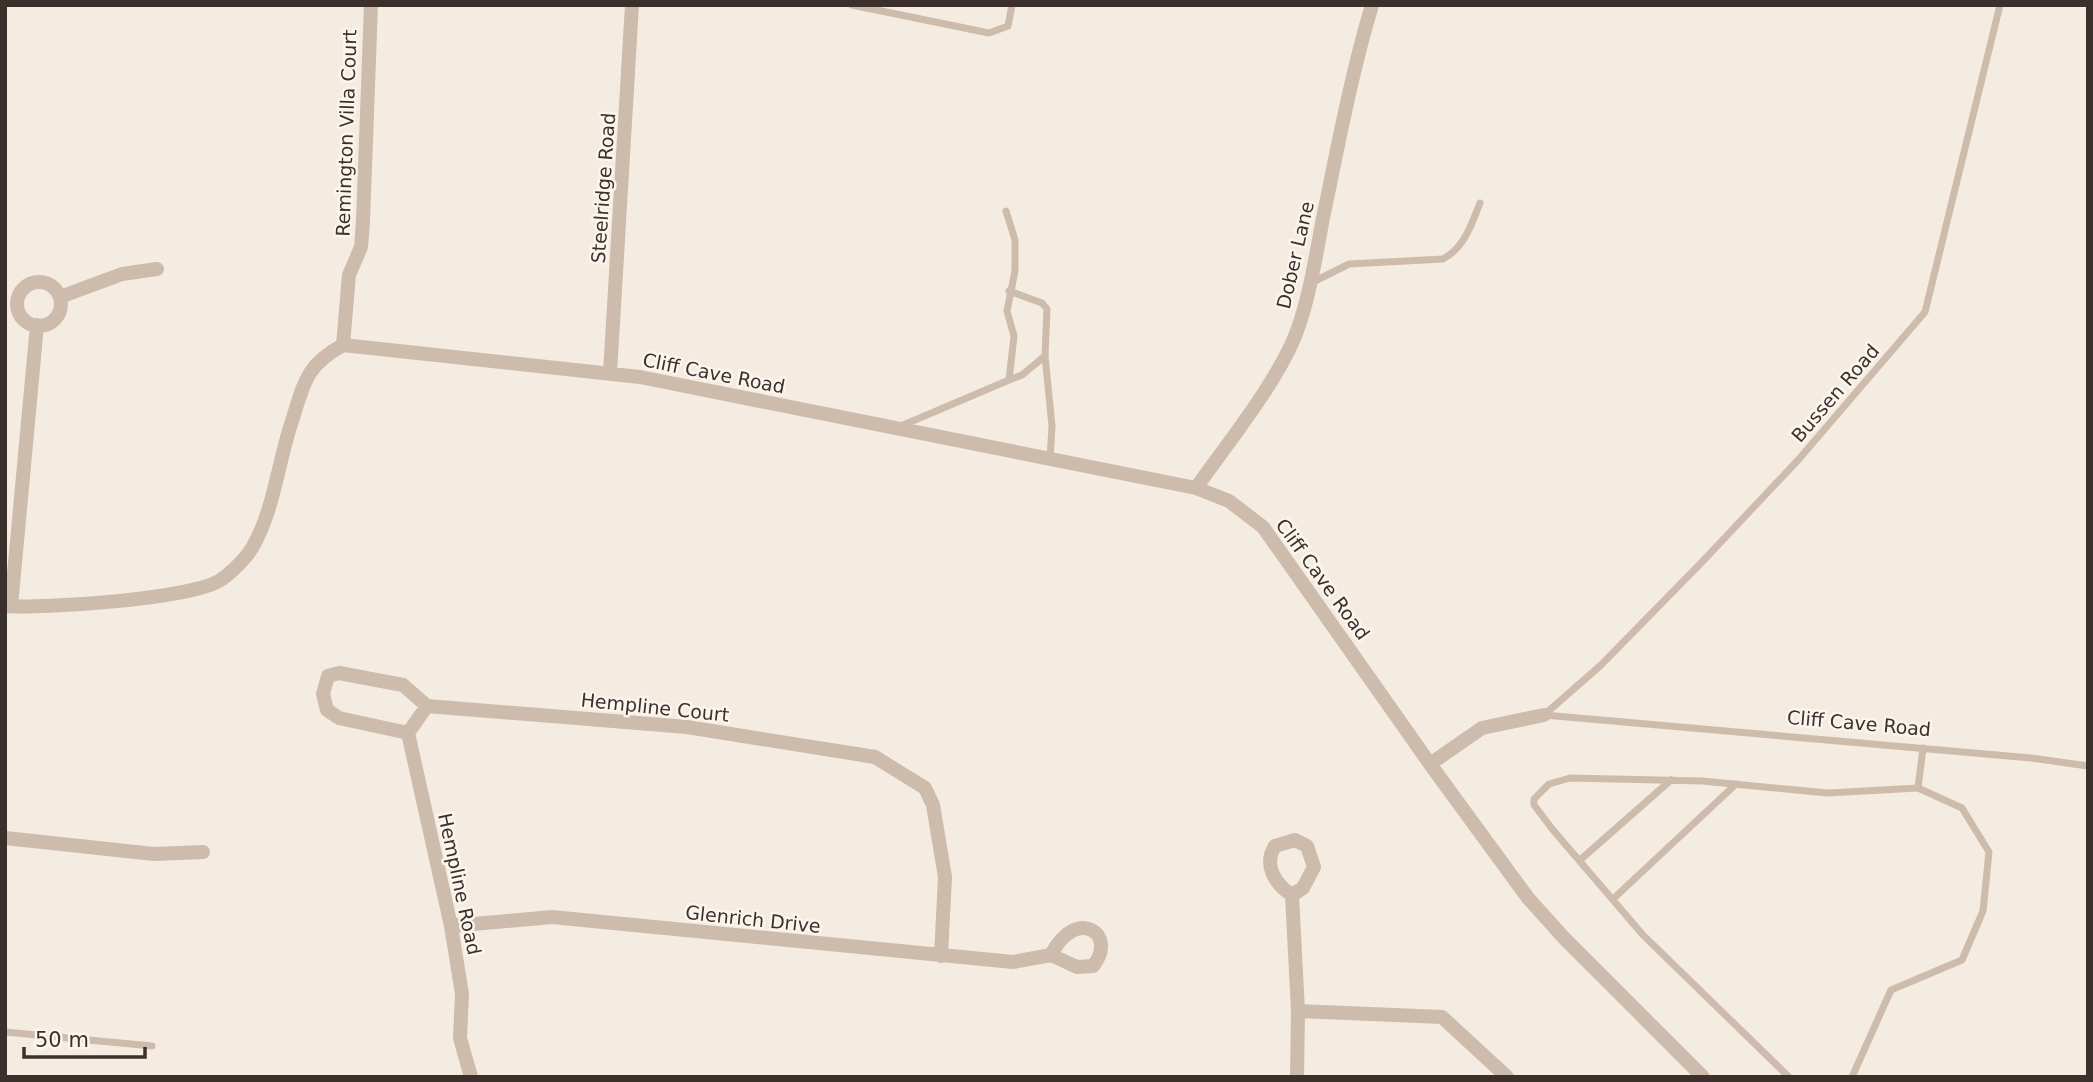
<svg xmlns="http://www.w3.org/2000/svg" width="2093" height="1082" font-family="'DejaVu Sans',sans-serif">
<rect width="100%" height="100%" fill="#f4ebe1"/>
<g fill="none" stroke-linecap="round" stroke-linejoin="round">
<!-- service -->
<path stroke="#cdbbac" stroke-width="7" d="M 852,5 L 989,33 L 1008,26 L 1012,5
M 1311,283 L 1349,264 L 1443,259 C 1465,247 1471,225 1480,203
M 1009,291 L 1042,303 L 1047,309 L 1045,356 L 1052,426 L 1050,460
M 1009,380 L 1022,375 L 1045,356
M 901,426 L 1009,380 L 1014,336 L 1007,311 L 1015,271 L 1015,240 L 1006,211
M 1544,715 L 1601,665 L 1702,562 L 1799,459 L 1925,312 L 2000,5
M 1544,715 L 2031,758 L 2088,766
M 1580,860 L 1671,780
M 1613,899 L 1736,784
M 5,1032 L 152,1046
M 1789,1077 L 1643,935 L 1553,830 L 1534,805 L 1534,799 L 1549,784 L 1570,778 L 1702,781 L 1828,793 L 1918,788
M 1852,1077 L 1891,990 L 1962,960 L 1983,911 L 1989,852 L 1962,808 L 1918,788 L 1923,748"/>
<!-- minor -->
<path stroke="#cdbbac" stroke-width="14" d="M17 304a22 22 0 1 1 44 0a22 22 0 1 1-44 0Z
M 60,297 L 122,274 L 157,269
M 343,345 L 349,275 L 361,247 L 363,221 L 371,5
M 610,373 L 632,5
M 1196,488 C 1227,444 1279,380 1297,331 C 1310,295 1316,255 1323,218 C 1338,146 1351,75 1372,5
M 5,606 C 41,609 196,599 222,579 C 232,572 246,558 252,548 C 274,511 278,462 292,421 C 304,383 306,365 343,345 L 640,377 L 1196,488 L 1229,501 L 1263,527 L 1430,764 L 1482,728 L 1544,715
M 11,606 L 37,325
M 427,706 L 408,733 L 451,926 L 462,994 L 460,1038 L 471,1077
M 408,733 L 339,718 L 327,710 L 323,694 L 328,676 L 339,673 L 403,685 L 427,706 L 687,727 L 875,757 L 925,788 L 933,805 L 945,877 L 941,956
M 1430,764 L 1528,898 L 1564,938 L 1703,1077
M 5,838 L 154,854 L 203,852
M 1295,840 L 1307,846 L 1314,867 L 1303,888 L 1292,895 C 1275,884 1263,865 1275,846 Z
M 1292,895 L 1298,1011 L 1297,1077
M 451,926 L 552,917 L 1013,962 L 1051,955 L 1077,967 L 1093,966 C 1119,934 1076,905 1051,955
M 1298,1011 L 1442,1017 L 1507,1077"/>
</g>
<g text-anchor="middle" stroke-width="5" stroke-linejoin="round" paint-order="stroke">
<!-- street labels -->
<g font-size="19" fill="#3b302b" stroke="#fbf5ee">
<text transform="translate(346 133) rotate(-88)" y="7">Remington Villa Court</text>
<text transform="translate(603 188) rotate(-86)" y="7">Steelridge Road</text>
<text transform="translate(1295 255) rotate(-77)" y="7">Dober Lane</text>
<text transform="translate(714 373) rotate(11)" y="7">Cliff Cave Road</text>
<text transform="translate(1835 393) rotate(-49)" y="7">Bussen Road</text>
<text transform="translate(1323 579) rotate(54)" y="7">Cliff Cave Road</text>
<text transform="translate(655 707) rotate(6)" y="7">Hempline Court</text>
<text transform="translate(1859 723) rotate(5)" y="7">Cliff Cave Road</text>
<text transform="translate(460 884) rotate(78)" y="7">Hempline Road</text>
<text transform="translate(753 919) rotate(6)" y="7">Glenrich Drive</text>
</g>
</g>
<!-- border -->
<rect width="2093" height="1082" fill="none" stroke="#3b302b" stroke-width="14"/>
<!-- scale -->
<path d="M24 1047v10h121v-10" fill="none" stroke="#3b302b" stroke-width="3.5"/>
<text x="35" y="1047" font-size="21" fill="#3b302b" stroke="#fbf5ee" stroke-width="5" paint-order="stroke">50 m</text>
</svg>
